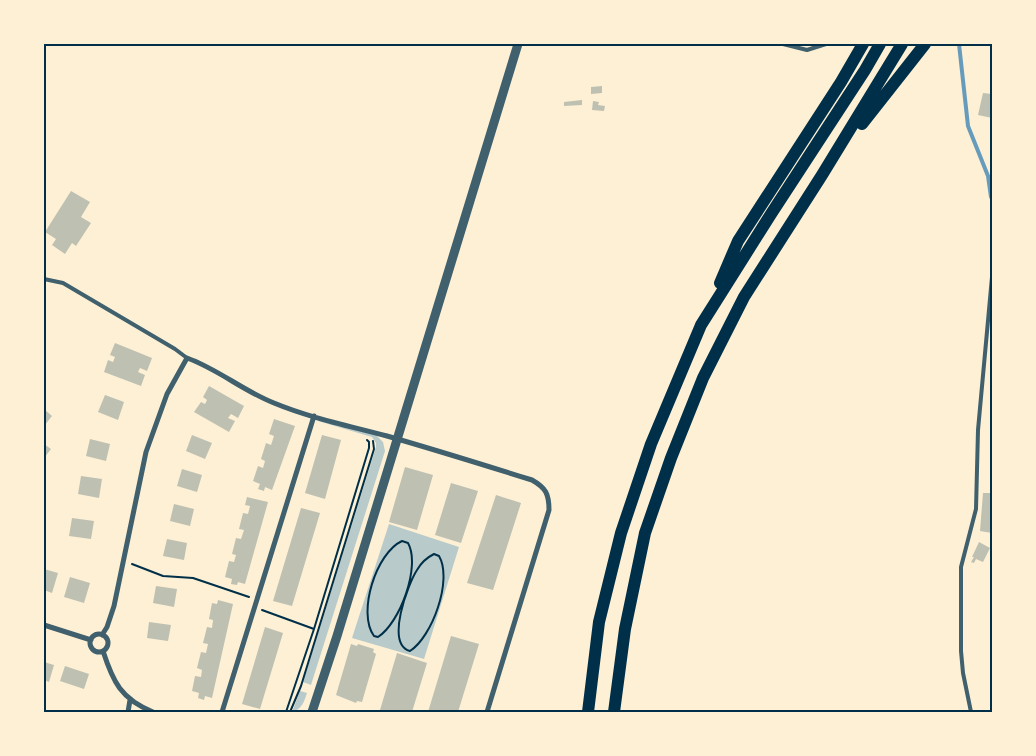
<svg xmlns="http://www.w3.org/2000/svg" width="1036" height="756" font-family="'DM Sans',sans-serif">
<rect width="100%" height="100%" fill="#fdf0d5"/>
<!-- green -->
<path fill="#b9caca" d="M 319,419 L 376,435 L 383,442 L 385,451 L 311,685 L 303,682 L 376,447 L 376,443 L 372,437 L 318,421 Z
M 389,524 L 459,547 L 424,659 L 352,638 Z
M 300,691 L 307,693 C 304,702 302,709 292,712 Z"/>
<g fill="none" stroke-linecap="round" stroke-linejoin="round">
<!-- stream -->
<path stroke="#669bbc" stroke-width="4" d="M 959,44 L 968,126 L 988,176 L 991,197"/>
</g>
<!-- building -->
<path fill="#bec0b2" d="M 602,86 L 602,93 L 591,94 L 591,87 Z
M 983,93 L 992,94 L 992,118 L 978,115 Z
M 582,100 L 582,105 L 564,106 L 564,102 Z
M 593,101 L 599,102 L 598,105 L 605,106 L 604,111 L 592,110 Z
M 71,191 L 90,202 L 81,217 L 91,223 L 76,246 L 72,243 L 65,254 L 52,245 L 56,239 L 45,232 Z
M 115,343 L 152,358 L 147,371 L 140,368 L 138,372 L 145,375 L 141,386 L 104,372 L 108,360 L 113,362 L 115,357 L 110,355 Z
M 209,386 L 244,406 L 238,418 L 231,414 L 228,418 L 235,421 L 229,432 L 194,412 L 201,402 L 205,404 L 207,400 L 203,397 Z
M 105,395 L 124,402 L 118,420 L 98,412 Z
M 44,409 L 52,416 L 44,426 Z
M 274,419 L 295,426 L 272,490 L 265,487 L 264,491 L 258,489 L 260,484 L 253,481 L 258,466 L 263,468 L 265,461 L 261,459 L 266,443 L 271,445 L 274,436 L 269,434 Z
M 192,435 L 212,443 L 205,459 L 186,451 Z
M 322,435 L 341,440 L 325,499 L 305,493 Z
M 90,439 L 110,444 L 106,461 L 86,456 Z
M 44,444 L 51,449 L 44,458 Z
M 405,467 L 433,475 L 417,530 L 389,522 Z
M 182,469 L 202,475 L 197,492 L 177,486 Z
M 81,476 L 102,479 L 99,498 L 78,494 Z
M 451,483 L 478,491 L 461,543 L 435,535 Z
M 983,493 L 992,493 L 992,533 L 980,531 Z
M 496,495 L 521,503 L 493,590 L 467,583 Z
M 247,497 L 268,502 L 245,584 L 238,582 L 237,585 L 231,584 L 232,579 L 225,577 L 229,561 L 234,562 L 236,555 L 232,554 L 236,538 L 241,539 L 244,530 L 239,529 L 243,513 L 248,514 L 250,506 L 245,505 Z
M 174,504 L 194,509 L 190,526 L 170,521 Z
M 301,508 L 320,513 L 292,606 L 273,601 Z
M 72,518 L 94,521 L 91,539 L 69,536 Z
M 167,539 L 187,543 L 184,560 L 163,556 Z
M 979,542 L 990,548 L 983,562 L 976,559 L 974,563 L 971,562 L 974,557 L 972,557 Z
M 44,569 L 58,573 L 52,593 L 44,590 Z
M 70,577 L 90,583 L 84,603 L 64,597 Z
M 156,586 L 177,589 L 174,607 L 153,603 Z
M 218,600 L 233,604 L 212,698 L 205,696 L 204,700 L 198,698 L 199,693 L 192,691 L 195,676 L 201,677 L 202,670 L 197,668 L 201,652 L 206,653 L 208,644 L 203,643 L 207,627 L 212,628 L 213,620 L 209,619 L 212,603 L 217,604 Z
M 149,622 L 171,625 L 168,641 L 147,638 Z
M 265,627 L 283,633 L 260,709 L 242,704 Z
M 451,636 L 479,644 L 458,712 L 428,712 Z
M 351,644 L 357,646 L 358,644 L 374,649 L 373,652 L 376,654 L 362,702 L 357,701 L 356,703 L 336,695 Z
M 397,653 L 427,663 L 412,712 L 387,712 L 380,710 Z
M 44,662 L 54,665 L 49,682 L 44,680 Z
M 65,666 L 89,674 L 84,689 L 60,681 Z"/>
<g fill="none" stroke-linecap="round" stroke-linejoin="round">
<!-- path -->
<path stroke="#003049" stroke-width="2" d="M 402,541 L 408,543 C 421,566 400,623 378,637 L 374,636 C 357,613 376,553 402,541 Z
M 434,554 L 439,556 C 453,580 432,637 410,651 C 385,644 408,584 417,570 C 421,563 426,558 434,554 Z
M 132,564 L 163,576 L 193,578 L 249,597
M 262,610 L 314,629
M 286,712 L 314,629 L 369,448 L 369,442 L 367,440
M 290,712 L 301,686 L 374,449 L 373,441"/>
<!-- service -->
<path stroke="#3f606c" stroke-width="4" d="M 783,44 L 807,50 L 826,44
M 44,279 L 63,283 L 175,349 L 187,358
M 971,712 L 963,673 L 961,651 L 961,567 L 976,509 L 978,430 L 992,277"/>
<!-- minor -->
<path stroke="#3f606c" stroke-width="5" d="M 44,625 L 91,640
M90 643a9 9 0 1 1 18 0a9 9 0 1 1-18 0Z
M 102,635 L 107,627 L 114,606 L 146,452 L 167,394 L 187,358 C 218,369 243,391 274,403 C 310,418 350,426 387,436 C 436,450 484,465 532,480 C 546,488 549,494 549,510 L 487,712
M 103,651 C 113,682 121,699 153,712
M 128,712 L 130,700
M 222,712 L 314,416"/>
<!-- tertiary -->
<path stroke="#3f606c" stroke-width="9" d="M 312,712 L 337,636 L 518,44"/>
<!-- motorway -->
<path stroke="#003049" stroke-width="12" d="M 862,124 L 925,44
M 720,283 L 738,241 L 841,82 L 863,44
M 588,712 L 599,622 L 621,533 L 651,444 L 701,325 L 771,214 L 865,70 L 880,44
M 614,712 L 625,629 L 645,533 L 671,458 L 703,378 L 744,297 L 822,175 L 902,44"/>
</g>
<!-- border -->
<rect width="1036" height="756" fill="none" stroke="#fdf0d5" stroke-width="90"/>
<rect x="45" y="45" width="946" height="666" fill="none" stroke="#003049" stroke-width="2"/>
</svg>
